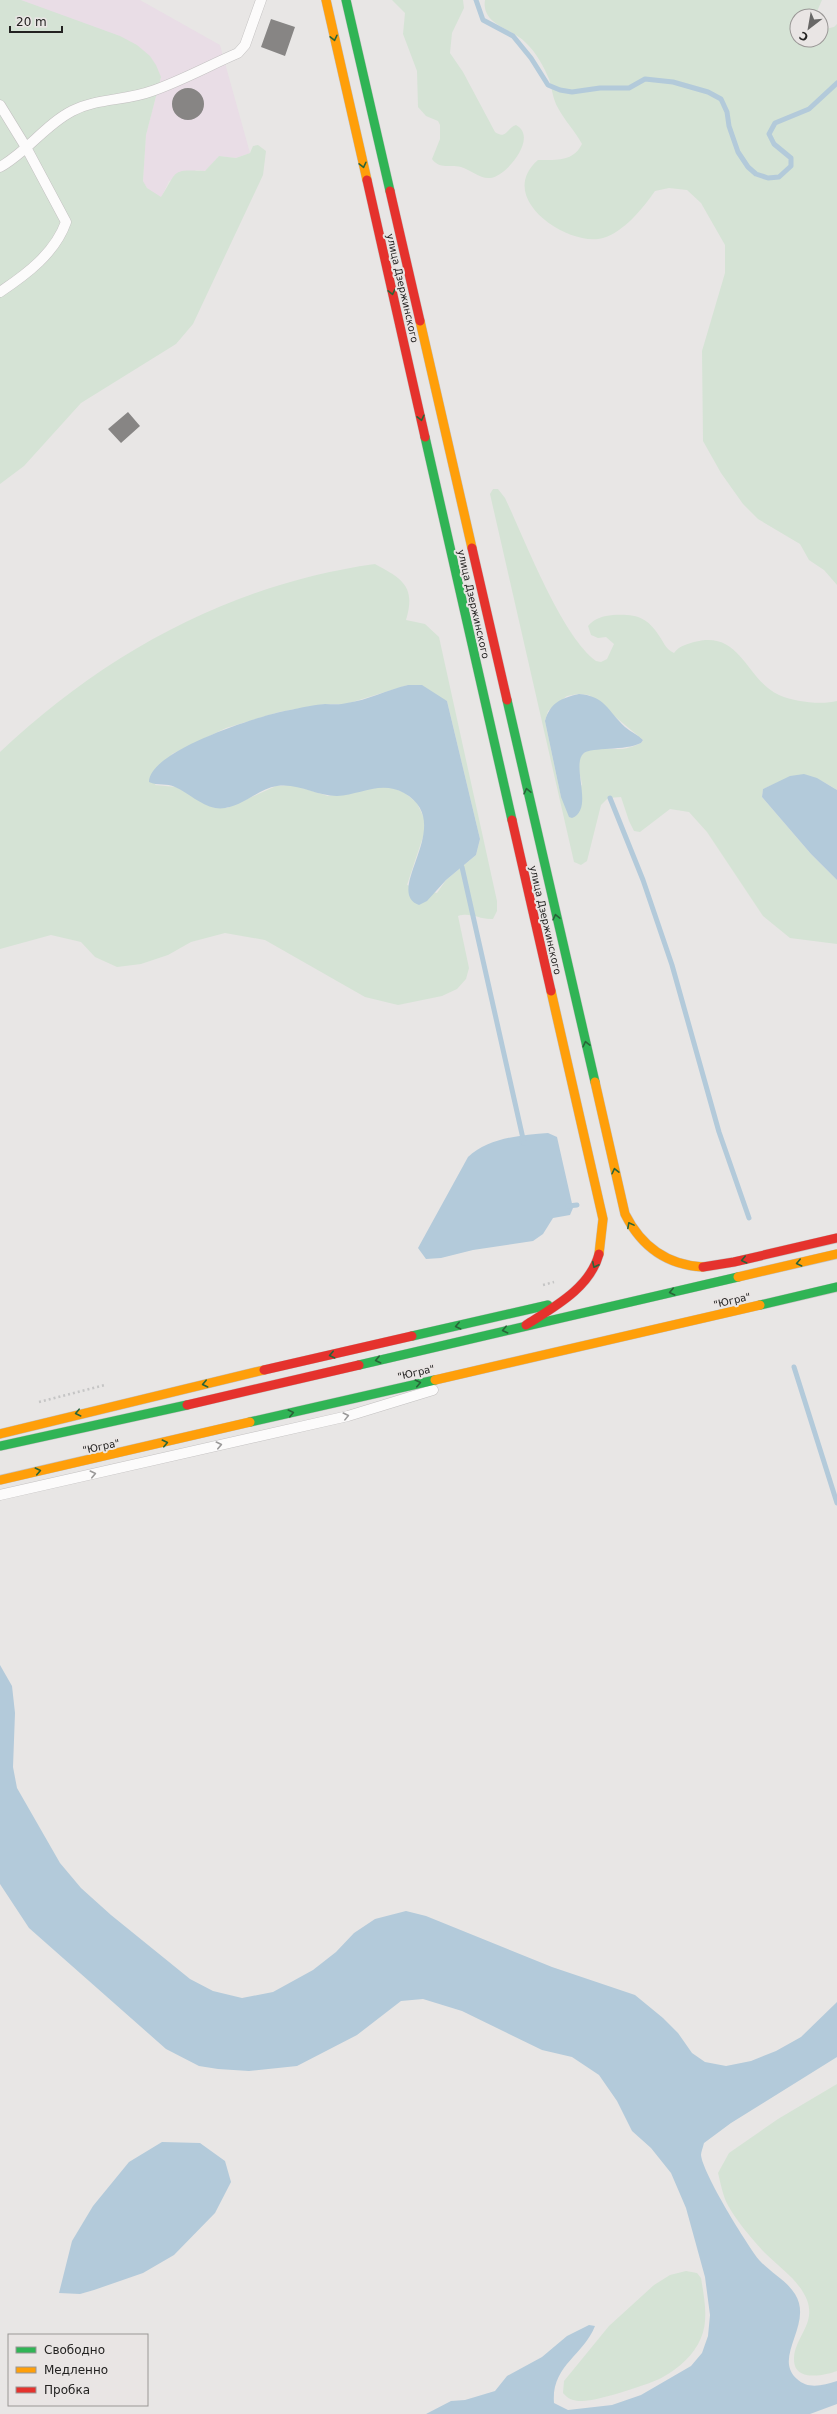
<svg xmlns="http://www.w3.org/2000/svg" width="837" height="2414" font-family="'DejaVu Sans',sans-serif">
<rect width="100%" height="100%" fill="#e8e6e5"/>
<!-- industrial -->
<path fill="#e9dde6" d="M 21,0 L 140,0 L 220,45 L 250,153 L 236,158 L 219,156 L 205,171 L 197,170 L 169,181 L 161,198 L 155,195 L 147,188 L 143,181 L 146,135 L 161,77 L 42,9 Z"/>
<!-- green -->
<path fill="#d5e3d5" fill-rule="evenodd" d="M 0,0 L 21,0 L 120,36 L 137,45 L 150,56 L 156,65 L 161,77 L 146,135 L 143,181 L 147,188 L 161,197 C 178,171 170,169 205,171 L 219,156 L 236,158 L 250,153 L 253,146 L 258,145 L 266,151 L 263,175 L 193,324 L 176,344 L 81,403 L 24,466 L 0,484 Z
M 392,0 L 463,0 L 464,8 L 452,33 L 450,53 L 463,72 L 495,132 C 506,140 507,128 516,125 C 539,137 506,177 490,178 C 480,179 471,170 461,167 C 450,164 440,170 432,159 L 440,139 L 440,125 L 438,121 L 426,116 L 418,107 L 417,71 L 403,34 L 405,13 Z
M 485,0 L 822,0 L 815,16 L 797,16 L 797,40 L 821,40 L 821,30 L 834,27 L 837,24 L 837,585 L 824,570 L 809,560 L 800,544 L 758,519 L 743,504 L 721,473 L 703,441 L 702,351 L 725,273 L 725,245 L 701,203 L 687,190 L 669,188 L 655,191 C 643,208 624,232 603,238 C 569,248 494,198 538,160 C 556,160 573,162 582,144 C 575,131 565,121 558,108 C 553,100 552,88 549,79 C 544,67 536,52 526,43 C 512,28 481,25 485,0 Z
M 493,489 L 498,489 L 505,498 C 525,540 561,635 596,661 L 601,662 L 607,659 L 614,644 L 606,637 L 598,638 L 591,635 L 588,626 C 595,618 603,616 613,615 C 637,614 647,617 660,637 C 665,645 666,649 674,653 C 679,646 685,645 694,642 C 741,629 746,680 779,695 C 794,702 822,705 837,701 L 837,790 C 801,768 799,774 763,789 L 762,797 L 811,854 L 837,880 L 837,944 L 790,938 L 763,916 L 707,832 L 689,812 L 670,809 L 640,832 L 634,831 L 629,821 L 621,797 L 608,798 L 601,805 L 587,861 L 581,865 L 574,862 L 490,494 ZM 578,694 L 589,695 L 643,740 L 641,743 C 635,746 629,748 623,749 C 611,750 583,744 579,760 C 577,768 581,777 582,785 L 561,797 L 545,721 L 548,711 L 567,696 Z
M 375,564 C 403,579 416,587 406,620 L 425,624 L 439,637 L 497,901 L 497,911 L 493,919 C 479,920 472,912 458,916 L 469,968 L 466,979 L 457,989 L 442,996 L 398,1005 L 365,997 L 265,940 L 225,933 L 191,942 L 168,955 L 141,964 L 117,967 L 95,957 L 81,942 L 51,935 L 0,949 L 0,752 C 105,653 231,584 375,564 ZM 408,685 L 447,701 L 480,839 L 476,855 L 446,880 L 437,893 L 407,885 L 425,831 L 424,818 L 417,803 L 405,793 L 388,786 L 328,796 L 293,785 L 276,786 L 227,808 L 215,808 L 176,787 L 155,785 L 172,754 L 226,728 L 279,712 L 324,704 L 346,704 Z
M 837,2084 L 837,2371 C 823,2376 793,2382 794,2358 C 795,2337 816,2324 807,2300 C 799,2280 780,2268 765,2253 C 752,2239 732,2216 725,2199 C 722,2191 720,2181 718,2173 L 729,2153 L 778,2119 Z
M 686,2271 L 697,2273 L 701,2278 C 704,2297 709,2319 701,2338 C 694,2355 679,2368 663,2377 C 651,2384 595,2402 581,2401 C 573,2401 568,2399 563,2393 L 564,2381 L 609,2326 L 654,2285 L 670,2275 Z"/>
<!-- water -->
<path fill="#b3cada" d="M 408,685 L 422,685 L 447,701 L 480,839 L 476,855 L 446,880 L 427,901 L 419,905 C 382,891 458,823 404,793 C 381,780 360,795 337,796 C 316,796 299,783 277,786 C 256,789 238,812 215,808 C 200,805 189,793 175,787 C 167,783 158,786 149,782 C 149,751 254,718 280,712 C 295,709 311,705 325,704 C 332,704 340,705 347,703 C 368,700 387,690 408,685 Z
M 579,694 C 605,696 608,711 625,727 C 631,732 638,735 643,740 L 641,743 C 625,751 592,747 584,753 C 570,764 595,809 572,818 L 569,817 L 561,797 L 545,721 C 550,703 561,698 579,694 Z
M 804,774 L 817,778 L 837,790 L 837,880 L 811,854 L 762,797 L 763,789 L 790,776 Z
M 548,1133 L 557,1137 L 573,1208 L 570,1215 L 553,1218 L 543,1234 L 533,1241 L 473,1250 L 441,1258 L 426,1259 L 418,1248 L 468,1157 C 488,1138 521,1135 548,1133 Z
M 0,1665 L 12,1686 L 15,1713 L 13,1767 L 17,1788 L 60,1863 L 81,1888 L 111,1915 L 190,1979 L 213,1991 L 242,1998 L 273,1992 L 313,1970 L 336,1952 L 354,1933 L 375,1919 L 406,1911 L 426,1916 L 552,1967 L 635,1995 L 663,2018 L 678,2033 L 692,2053 L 705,2062 L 726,2066 L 751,2061 L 776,2051 L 801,2037 L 837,2002 L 837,2057 L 731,2123 L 704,2143 C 703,2147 701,2152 701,2155 C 703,2174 747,2245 760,2261 C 770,2272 787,2281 795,2294 C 814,2324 772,2357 797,2379 C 809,2390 823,2385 837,2381 L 837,2404 L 810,2414 L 426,2414 L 451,2401 L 465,2400 L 495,2391 L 507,2376 L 542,2357 L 567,2336 L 589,2325 L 595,2326 C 583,2356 551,2366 554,2403 L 568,2410 L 612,2405 L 641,2395 L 691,2366 L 702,2353 L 708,2336 L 710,2315 L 705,2277 L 686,2208 L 671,2173 L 651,2148 L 632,2131 L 617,2101 L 599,2075 L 572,2057 L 542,2050 L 462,2011 L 423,1999 L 401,2001 L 357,2035 L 297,2066 L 249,2071 L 218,2069 L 199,2066 L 166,2049 L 29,1928 L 0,1884 Z
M 162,2142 L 200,2143 L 225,2161 L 231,2182 L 215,2213 L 174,2255 L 143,2273 L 94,2290 L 80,2294 L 59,2293 L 72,2241 L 93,2206 L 129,2162 Z"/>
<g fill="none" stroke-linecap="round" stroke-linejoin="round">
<!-- stream -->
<path stroke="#b3cada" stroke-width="5" d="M 476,0 L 483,20 L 513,36 L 531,58 L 548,85 L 560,90 L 572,92 L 600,88 L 629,88 L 645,79 L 673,82 L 708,92 L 721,99 L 727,112 L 729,126 L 738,152 L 748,167 L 756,174 L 768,178 L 779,177 L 791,166 L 791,158 L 774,144 L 769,134 L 775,123 L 809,109 L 837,83
M 610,798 L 643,880 L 672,965 L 719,1132 L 749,1218
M 462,867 L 524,1143
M 568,1206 L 577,1205
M 794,1367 L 837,1503"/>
</g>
<!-- building -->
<path fill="#878584" d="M 271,19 L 295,27 L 285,56 L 261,47 Z
M172 104a16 16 0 1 1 32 0a16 16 0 1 1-32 0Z
M 128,412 L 140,426 L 121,443 L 108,429 Z"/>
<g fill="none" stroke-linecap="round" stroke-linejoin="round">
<!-- lane casing -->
<g stroke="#c3c1c1" stroke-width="11">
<path id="lane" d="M 0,105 L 27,149 L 66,222 C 55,253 27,274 0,292
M 0,167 C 27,152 45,125 72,111 C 97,98 125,101 152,91 C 181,81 210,65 238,53 L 245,45 L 261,0
M 0,1495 L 348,1416 L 433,1390"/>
</g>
<!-- fast casing -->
<g stroke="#c3c1c1" stroke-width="10">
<path id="fast" d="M 346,0 L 390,191
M 425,437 L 512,820
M 507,700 L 595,1082
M 760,1305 L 837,1287
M 412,1336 L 548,1305
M 359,1365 L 738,1277
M 250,1422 L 435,1380
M 0,1446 L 187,1405"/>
</g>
<!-- slow casing -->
<g stroke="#c3c1c1" stroke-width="10">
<path id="slow" d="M 326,0 L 367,180
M 420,321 L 472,548
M 551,991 L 603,1219 L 599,1254
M 595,1082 L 625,1214 C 641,1246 667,1265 703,1267
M 738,1277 L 837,1254
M 435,1380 L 760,1305
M 0,1434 L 264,1370
M 0,1480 L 250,1422"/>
</g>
<!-- jam casing -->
<g stroke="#c3c1c1" stroke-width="10">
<path id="jam" d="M 367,180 L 425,437
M 390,191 L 420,321
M 472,548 L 507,700
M 512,820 L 551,991
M 703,1267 L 734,1262 L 837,1238
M 526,1325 C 554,1307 590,1288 599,1254
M 264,1370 L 412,1336
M 187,1405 L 359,1365"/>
</g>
<!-- path -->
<path stroke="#c5c5c5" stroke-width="2.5" stroke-dasharray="2 3" stroke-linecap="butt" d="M 543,1285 L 554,1282
M 39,1402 L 105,1385"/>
<!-- lane -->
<use href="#lane" stroke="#fcfbfb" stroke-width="10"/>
<!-- fast -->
<use href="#fast" stroke="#30b455" stroke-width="9"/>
<!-- slow -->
<use href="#slow" stroke="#ff9f0a" stroke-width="9"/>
<!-- jam -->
<use href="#jam" stroke="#e5322d" stroke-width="9"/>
</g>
<!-- one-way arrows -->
<defs><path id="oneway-chevron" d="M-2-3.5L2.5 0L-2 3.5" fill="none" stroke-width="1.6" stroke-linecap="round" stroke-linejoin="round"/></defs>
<g stroke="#296438">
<use href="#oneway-chevron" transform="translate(334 38) rotate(77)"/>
<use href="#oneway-chevron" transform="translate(363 165) rotate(77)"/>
<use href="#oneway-chevron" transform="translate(392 292) rotate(77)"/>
<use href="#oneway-chevron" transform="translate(421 418) rotate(77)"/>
<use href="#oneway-chevron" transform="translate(527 791) rotate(-103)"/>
<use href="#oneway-chevron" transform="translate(556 917) rotate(-103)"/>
<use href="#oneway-chevron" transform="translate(586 1044) rotate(-103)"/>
<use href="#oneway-chevron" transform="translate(615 1171) rotate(-103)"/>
<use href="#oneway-chevron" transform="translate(630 1225) rotate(-118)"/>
<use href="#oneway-chevron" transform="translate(744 1260) rotate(167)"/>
<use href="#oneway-chevron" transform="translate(799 1263) rotate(167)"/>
<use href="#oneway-chevron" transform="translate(595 1265) rotate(116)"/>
<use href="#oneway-chevron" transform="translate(672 1292) rotate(167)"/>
<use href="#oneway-chevron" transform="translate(458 1326) rotate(167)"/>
<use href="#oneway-chevron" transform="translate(505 1330) rotate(167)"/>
<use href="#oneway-chevron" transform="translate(332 1355) rotate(167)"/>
<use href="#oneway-chevron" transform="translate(378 1360) rotate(167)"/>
<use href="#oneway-chevron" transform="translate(418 1383) rotate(-13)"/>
<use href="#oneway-chevron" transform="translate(205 1384) rotate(167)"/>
<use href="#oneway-chevron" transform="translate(78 1413) rotate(167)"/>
<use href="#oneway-chevron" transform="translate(291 1413) rotate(-13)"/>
<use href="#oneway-chevron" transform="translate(165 1443) rotate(-13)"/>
<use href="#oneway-chevron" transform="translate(38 1471) rotate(-12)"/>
</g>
<g stroke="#9a9999">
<use href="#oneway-chevron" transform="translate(346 1416) rotate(-14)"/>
<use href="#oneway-chevron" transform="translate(219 1445) rotate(-13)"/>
<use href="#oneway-chevron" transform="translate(93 1474) rotate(-13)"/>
</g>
<g text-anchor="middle" stroke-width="4" stroke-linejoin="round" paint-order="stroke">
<!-- street labels -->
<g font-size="10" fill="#232221" stroke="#e9e5e4">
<text transform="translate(403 288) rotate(77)" y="4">улица Дзержинского</text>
<text transform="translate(474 604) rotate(77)" y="4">улица Дзержинского</text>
<text transform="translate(546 920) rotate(77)" y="4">улица Дзержинского</text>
<text transform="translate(732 1300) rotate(-13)" y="4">"Югра"</text>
<text transform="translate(416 1372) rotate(-13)" y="4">"Югра"</text>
<text transform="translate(101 1446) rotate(-12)" y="4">"Югра"</text>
</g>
</g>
<!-- legend -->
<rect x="8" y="2334" width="140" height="72" fill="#e9e5e4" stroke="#9a9796"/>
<rect x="16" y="2347" width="20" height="6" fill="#30b455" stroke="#9a9796"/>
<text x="44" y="2354" font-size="12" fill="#232221">Свободно</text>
<rect x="16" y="2367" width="20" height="6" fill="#ff9f0a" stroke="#9a9796"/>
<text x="44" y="2374" font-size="12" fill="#232221">Медленно</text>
<rect x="16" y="2387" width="20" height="6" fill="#e5322d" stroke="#9a9796"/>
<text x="44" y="2394" font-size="12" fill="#232221">Пробка</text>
<!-- north arrow -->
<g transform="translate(809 28) rotate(211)"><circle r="19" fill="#e9e5e4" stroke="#9a9796"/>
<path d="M0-3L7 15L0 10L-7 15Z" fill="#686766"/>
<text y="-6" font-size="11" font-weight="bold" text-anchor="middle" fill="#232221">С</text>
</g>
<!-- scale -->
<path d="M10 26v6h52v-6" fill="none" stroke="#232221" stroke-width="2"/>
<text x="16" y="26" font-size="12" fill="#232221" stroke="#e9e5e4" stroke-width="3" paint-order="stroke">20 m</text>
</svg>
